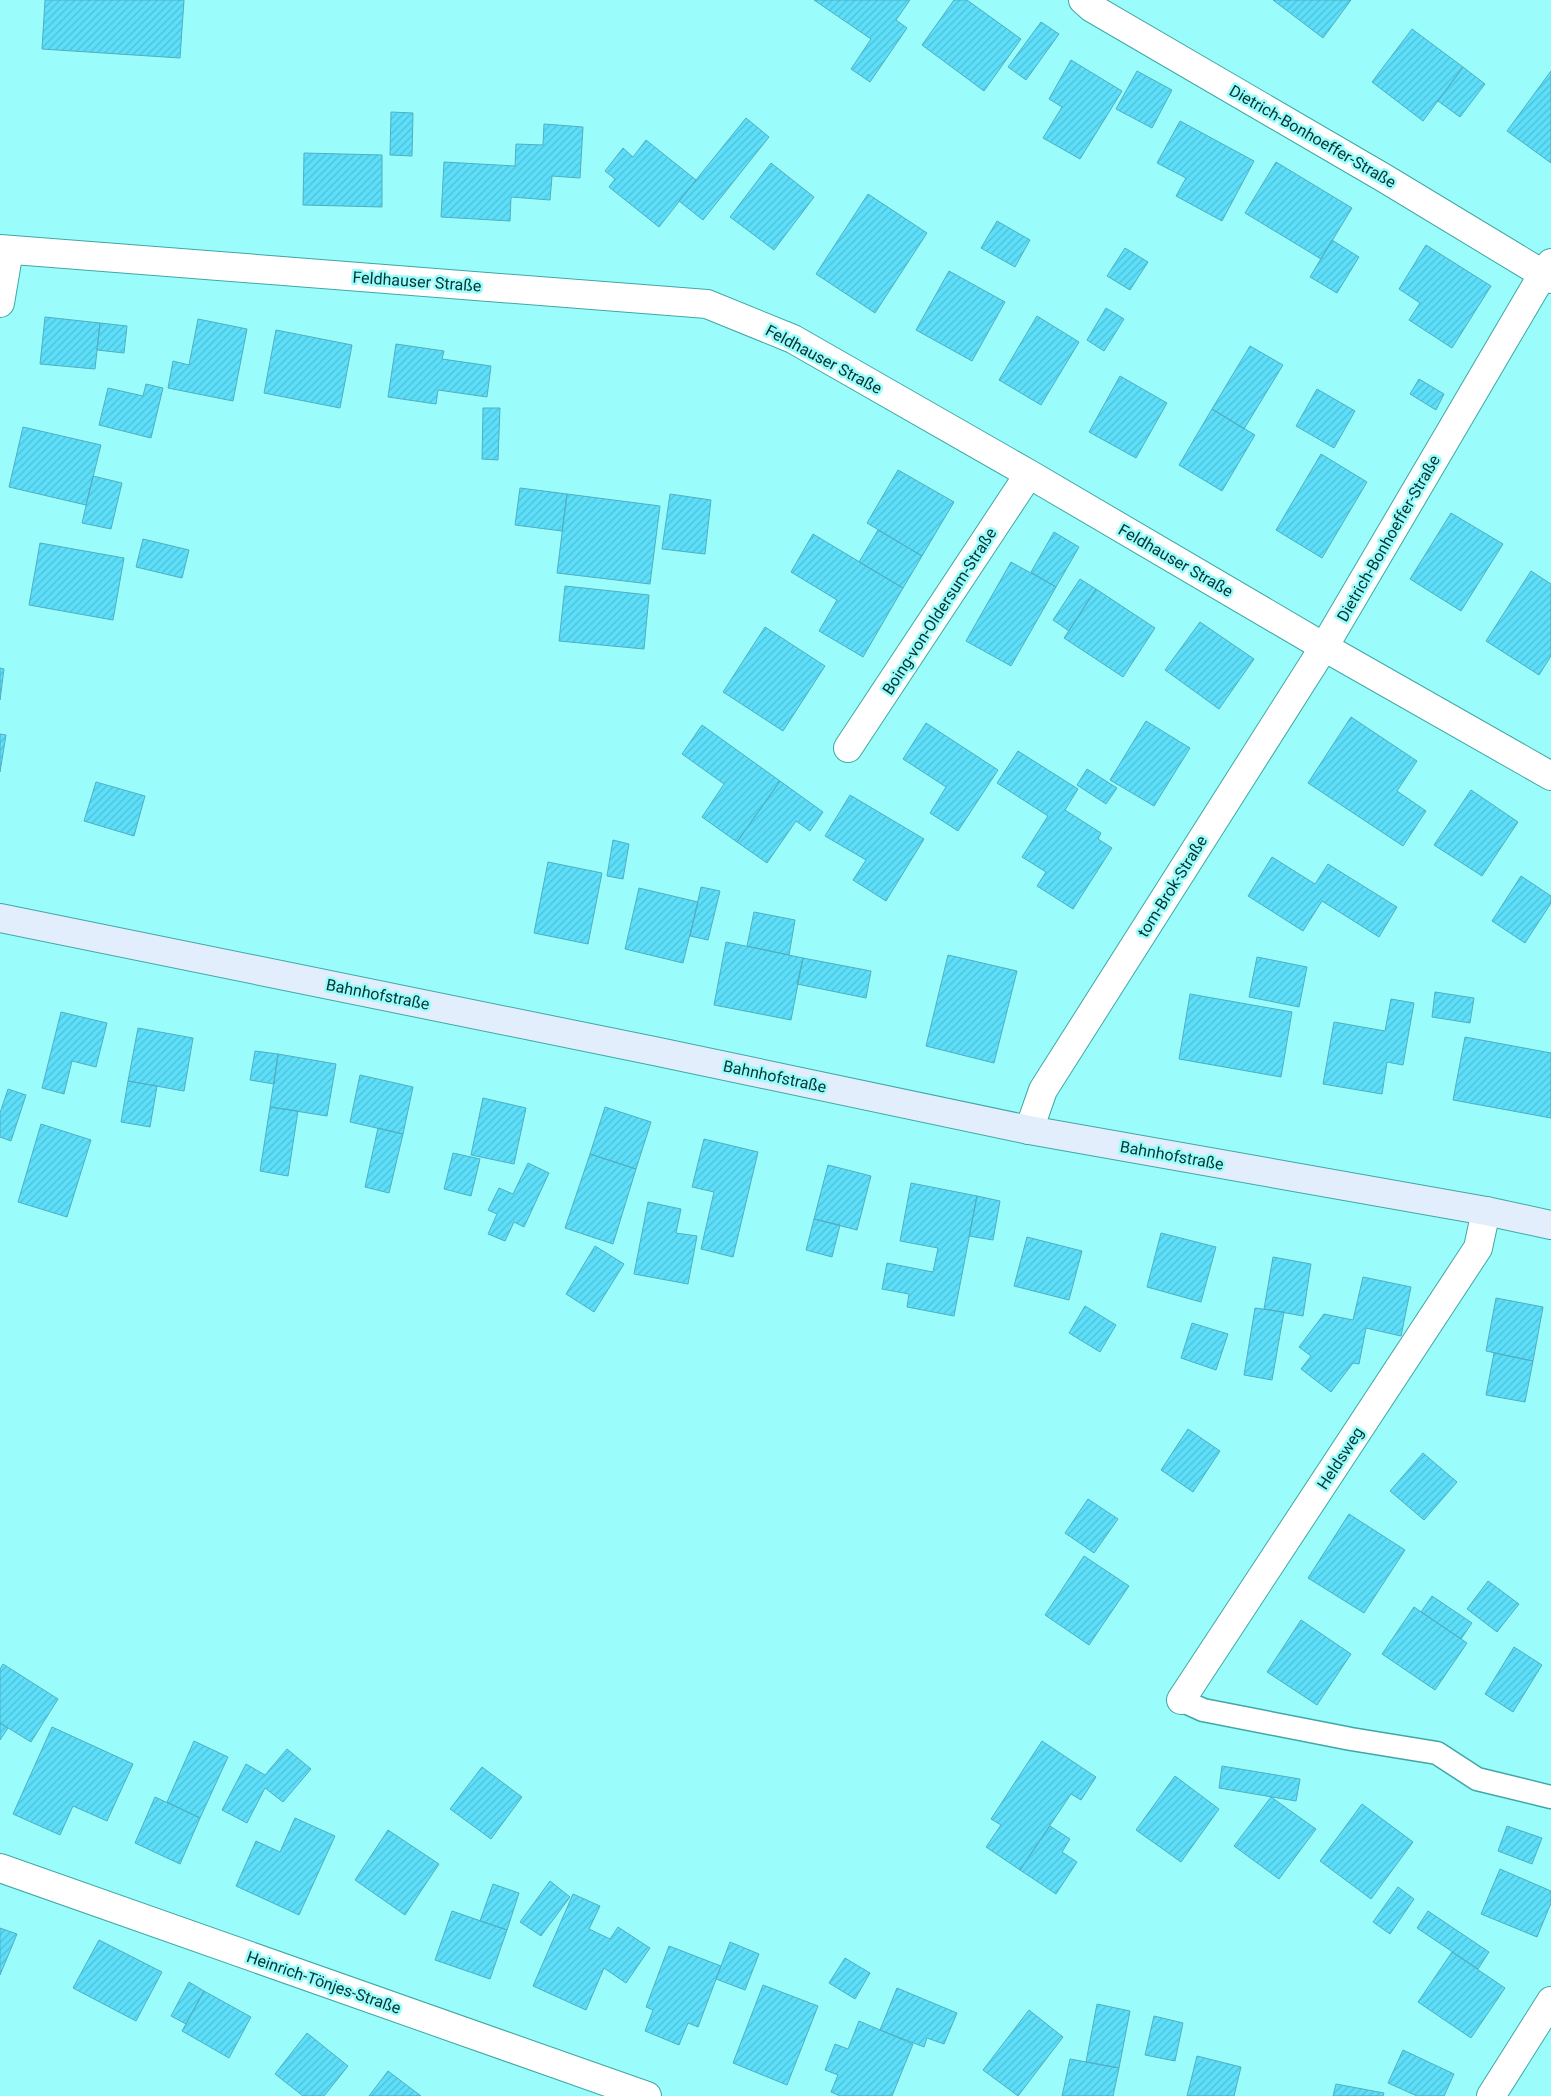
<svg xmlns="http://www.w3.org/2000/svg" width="1551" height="2096" font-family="Roboto,sans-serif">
<defs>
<pattern id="building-hatch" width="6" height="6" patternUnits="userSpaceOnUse" patternTransform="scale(1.25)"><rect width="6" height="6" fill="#5ddef9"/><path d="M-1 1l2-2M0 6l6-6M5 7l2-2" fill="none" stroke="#4fbfd6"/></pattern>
</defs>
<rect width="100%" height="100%" fill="#9afdfb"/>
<!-- building -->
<path fill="url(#building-hatch)" stroke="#50afc3" d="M 45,0 L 184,0 L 180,58 L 42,49 Z
M 814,0 L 910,0 L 896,20 L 907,28 L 870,82 L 851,69 L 871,39 Z
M 954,0 L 967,0 L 1021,39 L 984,91 L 922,45 Z
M 1273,0 L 1351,0 L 1323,38 Z
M 1041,22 L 1059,34 L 1026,80 L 1008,67 Z
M 1412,29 L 1463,67 L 1423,121 L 1372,82 Z
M 1071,60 L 1122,91 L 1080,159 L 1043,138 L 1062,107 L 1049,99 Z
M 1463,67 L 1485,84 L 1460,117 L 1438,101 Z
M 1137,71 L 1172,90 L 1152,128 L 1116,109 Z
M 1551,71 L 1551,163 L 1507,131 Z
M 391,112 L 413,113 L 412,156 L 390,155 Z
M 746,118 L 769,137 L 703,220 L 679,201 Z
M 1180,121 L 1254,161 L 1222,221 L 1176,196 L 1186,178 L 1157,163 Z
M 544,124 L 583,127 L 580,178 L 552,176 L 550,200 L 511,197 L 510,221 L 441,217 L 444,162 L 515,166 L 516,144 L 543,145 Z
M 646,140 L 696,180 L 659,227 L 609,187 L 615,179 L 605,171 L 623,148 L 633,157 Z
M 304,153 L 382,155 L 382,207 L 303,205 Z
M 1276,162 L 1352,208 L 1321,259 L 1245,213 Z
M 771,163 L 814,197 L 774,250 L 730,217 Z
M 868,194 L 927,233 L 875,313 L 816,274 Z
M 997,221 L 1030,240 L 1015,267 L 981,248 Z
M 1332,240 L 1359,257 L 1337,293 L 1310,277 Z
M 1426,245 L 1491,286 L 1452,348 L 1409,320 L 1420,303 L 1399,289 Z
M 1125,248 L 1148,262 L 1130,290 L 1107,276 Z
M 949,271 L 1005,302 L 972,361 L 916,330 Z
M 1106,308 L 1124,319 L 1104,351 L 1087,340 Z
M 1037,316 L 1079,342 L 1041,405 L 999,380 Z
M 45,317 L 100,323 L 95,369 L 40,364 Z
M 198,319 L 247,329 L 233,401 L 168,388 L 173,361 L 189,365 Z
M 100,323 L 127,326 L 124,353 L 97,350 Z
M 276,330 L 352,345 L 340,408 L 264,393 Z
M 396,344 L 444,351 L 442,359 L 491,366 L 487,397 L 438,390 L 436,404 L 388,397 Z
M 1250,346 L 1283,365 L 1244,429 L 1212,409 Z
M 1120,376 L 1167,403 L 1136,458 L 1089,432 Z
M 1419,379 L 1444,394 L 1436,410 L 1410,394 Z
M 146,384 L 163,388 L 151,438 L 99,425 L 108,388 L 143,396 Z
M 1317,389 L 1355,411 L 1334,448 L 1296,426 Z
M 483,408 L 500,408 L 498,460 L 482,459 Z
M 1212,409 L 1255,435 L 1222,491 L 1179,465 Z
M 23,427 L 101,445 L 86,505 L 9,487 Z
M 1321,454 L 1367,482 L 1322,558 L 1276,530 Z
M 898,470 L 954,502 L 922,556 L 867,523 Z
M 93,476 L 122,483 L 111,529 L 82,523 Z
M 520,488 L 567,494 L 562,531 L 515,525 Z
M 567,494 L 660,506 L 650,584 L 557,573 Z
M 670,494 L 711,500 L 705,554 L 662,549 Z
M 1451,513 L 1503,544 L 1461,611 L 1410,579 Z
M 878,530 L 922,556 L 903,588 L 859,562 Z
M 1054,532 L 1079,547 L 1056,587 L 1031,572 Z
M 813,534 L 903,588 L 863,657 L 819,631 L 837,600 L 791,572 Z
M 143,539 L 189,550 L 182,578 L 136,567 Z
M 40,543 L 124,558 L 113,620 L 29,605 Z
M 1011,562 L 1056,587 L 1011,666 L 966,641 Z
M 1531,571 L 1551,584 L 1551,656 L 1539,675 L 1486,641 Z
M 1080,579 L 1096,589 L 1069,631 L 1053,620 Z
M 565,586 L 649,595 L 644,649 L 559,641 Z
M 1096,589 L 1155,628 L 1123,677 L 1064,638 Z
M 1200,622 L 1254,659 L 1219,709 L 1165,670 Z
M 765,627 L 825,666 L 783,731 L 723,692 Z
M 0,668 L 4,669 L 0,700 Z
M 1351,717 L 1417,761 L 1397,791 L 1426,811 L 1403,846 L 1308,783 Z
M 1146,721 L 1190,748 L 1154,806 L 1110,780 Z
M 926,723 L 998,770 L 958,831 L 930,813 L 946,787 L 903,759 Z
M 702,725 L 780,781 L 737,842 L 702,817 L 724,784 L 682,754 Z
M 0,734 L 6,735 L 0,772 Z
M 1018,751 L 1078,789 L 1065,810 L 1101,833 L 1098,839 L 1112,848 L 1073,909 L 1037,886 L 1046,872 L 1022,857 L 1048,816 L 997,783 Z
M 1087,769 L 1117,788 L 1106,804 L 1077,785 Z
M 780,781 L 823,812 L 810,831 L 796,821 L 767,863 L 737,842 Z
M 96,782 L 145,796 L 134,836 L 84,821 Z
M 1471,790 L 1518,822 L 1482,876 L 1434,845 Z
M 850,795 L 924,839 L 886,901 L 853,880 L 866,860 L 825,836 Z
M 613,840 L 629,844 L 623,879 L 607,876 Z
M 1272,857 L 1315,884 L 1328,864 L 1397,907 L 1379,937 L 1322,901 L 1303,931 L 1248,896 Z
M 548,862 L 602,873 L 588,944 L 534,933 Z
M 1521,876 L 1551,896 L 1551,903 L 1525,943 L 1492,921 Z
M 701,887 L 720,891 L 708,940 L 690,936 Z
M 639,888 L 698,902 L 683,963 L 625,949 Z
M 754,912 L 795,920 L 789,955 L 747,946 Z
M 726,942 L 803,958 L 791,1020 L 714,1005 Z
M 948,955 L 1017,971 L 994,1063 L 926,1046 Z
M 1257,957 L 1307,967 L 1299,1007 L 1249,997 Z
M 803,958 L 871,971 L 866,998 L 797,984 Z
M 1435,992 L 1474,998 L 1470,1023 L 1432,1017 Z
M 1190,994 L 1292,1012 L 1281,1077 L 1179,1059 Z
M 1391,999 L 1414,1003 L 1403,1065 L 1387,1062 L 1382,1094 L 1323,1084 L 1334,1022 L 1385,1031 Z
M 61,1012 L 107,1023 L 96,1067 L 72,1061 L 64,1094 L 42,1088 Z
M 138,1028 L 193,1038 L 184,1091 L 128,1081 Z
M 1465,1037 L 1551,1053 L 1551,1118 L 1453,1100 Z
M 255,1051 L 278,1054 L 274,1084 L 250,1080 Z
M 278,1054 L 336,1064 L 327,1116 L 270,1107 Z
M 360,1075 L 413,1087 L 403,1134 L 350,1122 Z
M 128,1081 L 157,1086 L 150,1127 L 121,1122 Z
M 8,1089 L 26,1095 L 11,1141 L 0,1137 L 0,1113 Z
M 483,1098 L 526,1108 L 514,1164 L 471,1155 Z
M 270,1107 L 298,1111 L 288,1176 L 260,1171 Z
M 605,1107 L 651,1122 L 636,1169 L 590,1154 Z
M 41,1124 L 91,1140 L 67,1217 L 18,1202 Z
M 378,1128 L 403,1134 L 389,1193 L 365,1187 Z
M 704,1139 L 758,1152 L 733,1257 L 701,1249 L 714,1192 L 692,1187 Z
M 453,1153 L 480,1159 L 471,1196 L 444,1189 Z
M 590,1154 L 636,1169 L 613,1244 L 565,1228 Z
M 528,1163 L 549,1173 L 524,1227 L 514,1222 L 505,1241 L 488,1234 L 497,1214 L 488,1210 L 499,1188 L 513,1194 Z
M 828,1165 L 871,1176 L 857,1230 L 814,1219 Z
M 911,1183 L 977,1196 L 954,1316 L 907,1307 L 909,1294 L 882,1289 L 887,1263 L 933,1272 L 938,1248 L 900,1241 Z
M 977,1196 L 1000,1201 L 993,1240 L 969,1236 Z
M 648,1202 L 681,1209 L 676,1233 L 697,1236 L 688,1284 L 634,1274 Z
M 814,1219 L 840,1225 L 832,1257 L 806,1250 Z
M 1161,1233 L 1216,1247 L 1201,1302 L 1147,1287 Z
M 1027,1237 L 1082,1251 L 1069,1300 L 1014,1286 Z
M 595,1246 L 624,1264 L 594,1312 L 566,1294 Z
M 1273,1257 L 1311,1264 L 1303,1316 L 1264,1309 Z
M 1363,1277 L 1411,1287 L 1401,1336 L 1366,1328 L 1359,1364 L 1353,1363 L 1331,1392 L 1301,1369 L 1311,1356 L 1299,1347 L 1324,1314 L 1353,1320 Z
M 1496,1298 L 1543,1307 L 1533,1361 L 1486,1351 Z
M 1085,1306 L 1116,1325 L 1100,1352 L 1069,1333 Z
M 1255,1308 L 1284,1312 L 1272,1380 L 1244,1375 Z
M 1192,1323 L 1228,1334 L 1216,1370 L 1181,1358 Z
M 1494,1353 L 1533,1361 L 1525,1402 L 1486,1395 Z
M 1188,1429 L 1220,1451 L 1193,1492 L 1161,1470 Z
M 1423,1453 L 1457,1482 L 1424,1520 L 1390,1491 Z
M 1088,1499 L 1118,1519 L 1094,1553 L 1065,1533 Z
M 1349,1514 L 1405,1550 L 1364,1613 L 1308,1578 Z
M 1084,1556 L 1129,1586 L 1089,1645 L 1045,1615 Z
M 1488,1581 L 1519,1604 L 1497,1632 L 1467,1609 Z
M 1432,1596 L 1472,1623 L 1461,1639 L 1421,1612 Z
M 1414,1607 L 1467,1643 L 1435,1690 L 1382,1654 Z
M 1301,1620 L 1351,1654 L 1317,1705 L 1267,1672 Z
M 1514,1647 L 1542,1665 L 1513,1712 L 1485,1694 Z
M 3,1664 L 58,1699 L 31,1742 L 0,1723 L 0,1669 Z
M 0,1723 L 8,1728 L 0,1740 Z
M 52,1727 L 133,1764 L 107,1821 L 73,1806 L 60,1835 L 13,1814 Z
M 194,1741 L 228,1757 L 200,1818 L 167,1802 Z
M 1042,1741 L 1096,1777 L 1081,1800 L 1071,1794 L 1020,1870 L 986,1847 L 1001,1825 L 991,1819 Z
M 287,1749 L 311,1769 L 283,1802 L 265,1788 L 247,1823 L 222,1810 L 246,1764 L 265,1775 Z
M 1222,1766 L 1300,1779 L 1296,1801 L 1219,1788 Z
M 482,1767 L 522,1797 L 491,1839 L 450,1809 Z
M 1175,1776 L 1219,1809 L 1181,1862 L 1136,1830 Z
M 155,1797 L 200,1818 L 180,1864 L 135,1843 Z
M 1271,1797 L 1316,1829 L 1279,1879 L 1234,1846 Z
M 1362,1804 L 1413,1842 L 1371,1899 L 1320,1861 Z
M 295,1818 L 335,1836 L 299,1915 L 236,1886 L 256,1841 L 280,1852 Z
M 1050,1826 L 1070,1839 L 1062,1852 L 1077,1862 L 1056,1894 L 1020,1870 Z
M 1507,1826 L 1542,1838 L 1532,1864 L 1498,1851 Z
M 388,1830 L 439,1864 L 405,1915 L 355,1880 Z
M 1500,1869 L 1551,1891 L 1551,1903 L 1537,1937 L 1481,1914 Z
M 550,1881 L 570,1897 L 541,1936 L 520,1922 Z
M 493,1884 L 519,1893 L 507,1930 L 480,1921 Z
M 1398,1887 L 1414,1899 L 1390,1934 L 1373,1922 Z
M 573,1894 L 600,1906 L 589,1929 L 610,1939 L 618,1927 L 650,1948 L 626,1983 L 604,1968 L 586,2010 L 533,1986 Z
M 452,1911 L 507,1930 L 490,1979 L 435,1960 Z
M 1428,1911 L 1489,1952 L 1478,1969 L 1417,1928 Z
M 0,1928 L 17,1934 L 0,1975 Z
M 99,1940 L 162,1972 L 136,2021 L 73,1988 Z
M 730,1942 L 759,1954 L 745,1990 L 716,1979 Z
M 669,1946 L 721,1966 L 698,2027 L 688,2023 L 679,2045 L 645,2031 L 653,2010 L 646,2007 Z
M 1452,1952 L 1505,1988 L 1471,2038 L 1418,2002 Z
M 845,1958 L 870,1973 L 855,1999 L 829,1983 Z
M 189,1982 L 204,1991 L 186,2024 L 171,2016 Z
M 763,1985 L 818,2006 L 787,2085 L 733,2063 Z
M 897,1988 L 957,2013 L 944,2044 L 927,2038 L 924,2047 L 880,2030 Z
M 204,1991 L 251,2017 L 229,2058 L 182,2031 Z
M 1097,2004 L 1130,2011 L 1119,2068 L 1086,2062 Z
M 1029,2010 L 1063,2037 L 1018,2096 L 983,2070 Z
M 1154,2016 L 1183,2023 L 1175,2061 L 1145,2055 Z
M 859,2021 L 913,2044 L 892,2096 L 840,2096 L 831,2092 L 838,2075 L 825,2070 L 835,2044 L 848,2049 Z
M 307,2033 L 348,2066 L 324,2096 L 303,2096 L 275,2074 Z
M 1403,2050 L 1454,2074 L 1444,2096 L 1417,2096 L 1388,2083 Z
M 1197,2056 L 1241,2067 L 1234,2096 L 1187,2096 Z
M 1070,2059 L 1119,2068 L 1113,2096 L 1062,2096 Z
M 388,2071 L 421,2096 L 369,2096 Z
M 1336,2084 L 1384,2093 L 1383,2096 L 1333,2096 Z"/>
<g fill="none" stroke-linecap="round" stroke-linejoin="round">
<!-- lane casing -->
<g stroke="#40a7a6" stroke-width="25">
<path id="lane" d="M 1181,1700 L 1203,1710 L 1351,1739 L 1437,1753 L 1477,1779 L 1551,1797"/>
</g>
<!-- street casing -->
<g stroke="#40a7a6" stroke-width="30">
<path id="street" d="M 1083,0 L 1092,8 L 1384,178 L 1551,279
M 0,249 L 707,304 L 793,339 L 1029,474 L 1324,647 L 1551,776
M 0,303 L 9,250
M 848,748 L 1029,474
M 1029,1130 L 1043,1090 L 1324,647 L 1543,274 L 1551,263
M 1181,1700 L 1478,1248 L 1486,1211
M 0,1868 L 647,2096
M 1491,2096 L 1551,2001"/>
</g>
<!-- secondary casing -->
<g stroke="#40a7a6" stroke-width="30">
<path id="secondary" d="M 0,918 L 654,1051 L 1029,1130 L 1486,1211 L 1551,1225"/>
</g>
<!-- lane -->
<use href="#lane" stroke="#fff" stroke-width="22"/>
<!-- street -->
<use href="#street" stroke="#fff" stroke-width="28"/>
<!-- secondary -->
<use href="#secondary" stroke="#e2eefb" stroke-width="28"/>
</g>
<g text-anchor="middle" stroke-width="5" stroke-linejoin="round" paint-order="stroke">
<!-- street labels -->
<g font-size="16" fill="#063433" stroke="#9afdfb">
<text transform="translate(1313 136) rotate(30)" y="6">Dietrich-Bonhoeffer-Straße</text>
<text transform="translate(417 281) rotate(4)" y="6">Feldhauser Straße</text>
<text transform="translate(824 359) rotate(28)" y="6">Feldhauser Straße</text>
<text transform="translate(1388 538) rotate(-60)" y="6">Dietrich-Bonhoeffer-Straße</text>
<text transform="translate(1176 560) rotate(30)" y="6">Feldhauser Straße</text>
<text transform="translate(939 611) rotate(-57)" y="6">Boing-von-Oldersum-Straße</text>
<text transform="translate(1172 886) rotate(-58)" y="6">tom-Brok-Straße</text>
<text transform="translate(378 994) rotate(11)" y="6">Bahnhofstraße</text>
<text transform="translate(775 1076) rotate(12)" y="6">Bahnhofstraße</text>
<text transform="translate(1172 1155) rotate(10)" y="6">Bahnhofstraße</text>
<text transform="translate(1340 1458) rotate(-57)" y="6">Heldsweg</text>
<text transform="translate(324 1982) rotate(19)" y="6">Heinrich-Tönjes-Straße</text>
</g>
</g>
</svg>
